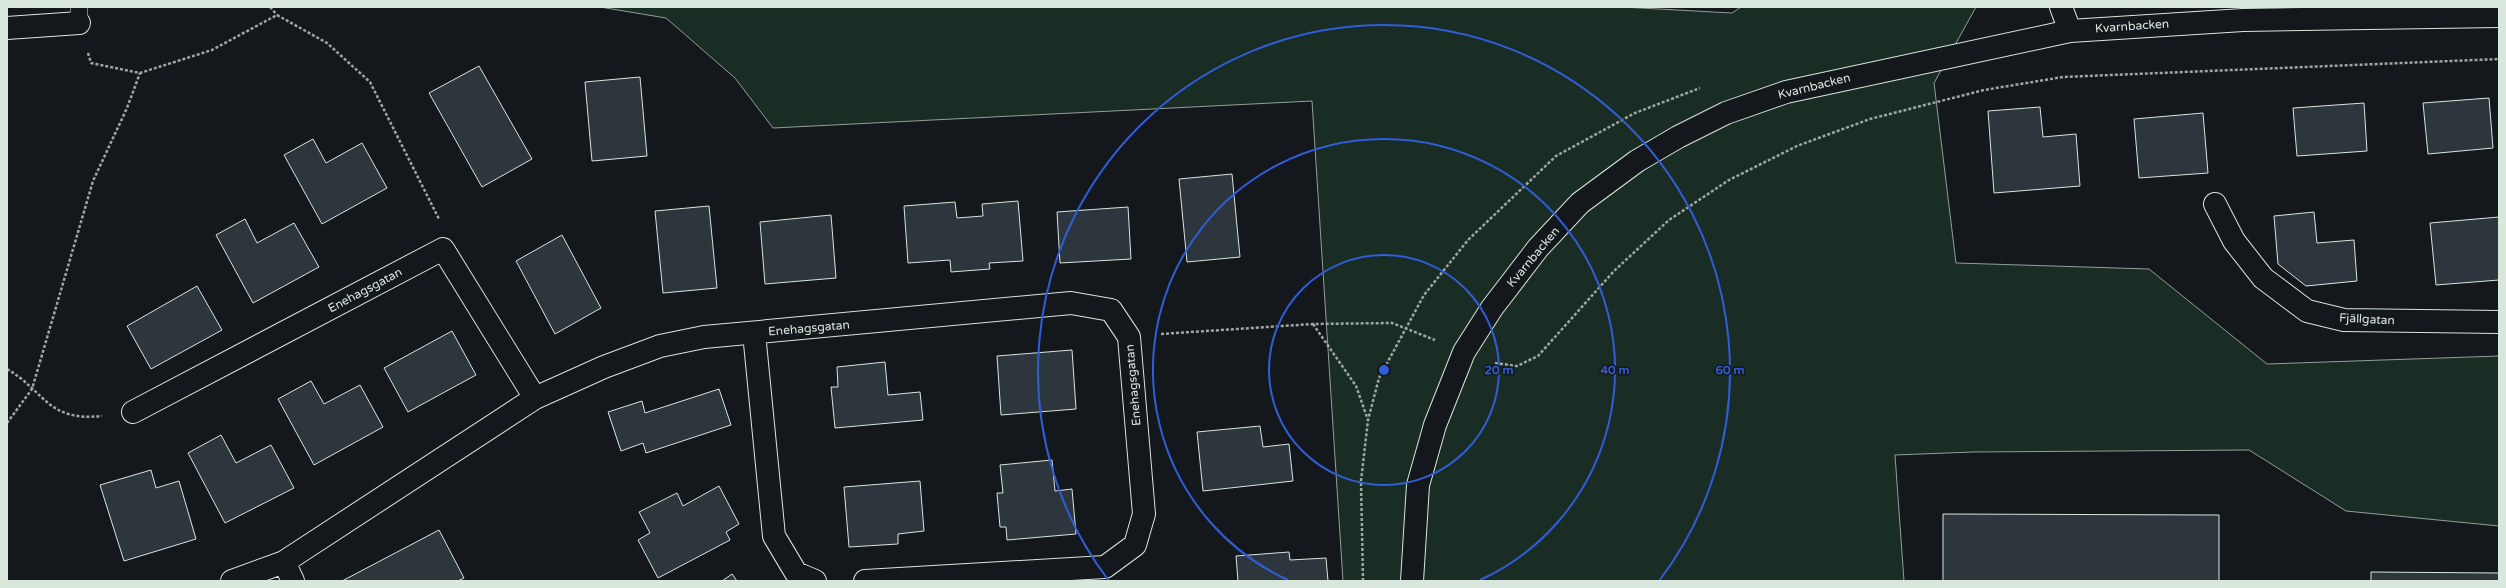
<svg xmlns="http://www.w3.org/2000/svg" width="2506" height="588" font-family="'Varela Round',sans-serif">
<rect width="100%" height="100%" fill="#14181c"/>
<!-- green -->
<path fill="#1a2d24" stroke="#939e99" d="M 600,7 L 1622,7 L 1732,13 L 1741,7 L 1976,7 L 1934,83 L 1956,263 L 2149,269 L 2267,364 L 2499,356 L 2499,526 L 2346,511 L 2249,450 L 1973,452 L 1895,455 L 1904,581 L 1343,581 L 1312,101 L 773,128 L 735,78 L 666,18 Z"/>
<!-- building -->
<path fill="#2c363c" stroke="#d8e6dc" d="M 479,66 L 532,159 L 482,187 L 429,93 Z
M 640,77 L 647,156 L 592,161 L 585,82 Z
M 2489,98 L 2493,148 L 2428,154 L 2423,103 Z
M 2364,103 L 2367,151 L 2297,156 L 2293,108 Z
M 2040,107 L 2043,137 L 2076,134 L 2080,186 L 1994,193 L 1988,111 Z
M 2203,113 L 2208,173 L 2139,178 L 2134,119 Z
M 313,139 L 326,163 L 362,143 L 387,188 L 322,224 L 284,155 Z
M 1232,174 L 1240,257 L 1187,262 L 1179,179 Z
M 1018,201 L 1023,261 L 989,263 L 990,269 L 951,272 L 950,260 L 908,263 L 904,206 L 955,202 L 957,218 L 983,216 L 982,204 Z
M 709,206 L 717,288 L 663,293 L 655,211 Z
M 1128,207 L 1131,259 L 1060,263 L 1057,212 Z
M 2314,212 L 2317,243 L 2354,240 L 2357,281 L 2306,286 L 2278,264 L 2274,216 Z
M 831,215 L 836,278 L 765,284 L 760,222 Z
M 2499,217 L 2499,280 L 2436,285 L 2430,223 Z
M 245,219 L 257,243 L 294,223 L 319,267 L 253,303 L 216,235 Z
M 562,235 L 601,308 L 555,334 L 516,261 Z
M 197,286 L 222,330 L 151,369 L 127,326 Z
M 452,331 L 476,375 L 408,412 L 384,368 Z
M 1072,350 L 1076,409 L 1001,415 L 997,356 Z
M 885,362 L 888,395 L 920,392 L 923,420 L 835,428 L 831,387 L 838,387 L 837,367 Z
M 311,381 L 324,404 L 360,385 L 383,427 L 314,465 L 278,399 Z
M 719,389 L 731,425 L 646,453 L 643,443 L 621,451 L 608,412 L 642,401 L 645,413 Z
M 1260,426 L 1263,447 L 1289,444 L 1293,481 L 1203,491 L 1197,432 Z
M 221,435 L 236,463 L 271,445 L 294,488 L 225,523 L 188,453 Z
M 1052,460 L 1055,491 L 1072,489 L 1076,534 L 1007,540 L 1006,527 L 1000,527 L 997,493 L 1003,493 L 1000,465 Z
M 151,470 L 156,488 L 179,481 L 196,539 L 124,561 L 100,485 Z
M 920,481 L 924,531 L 898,534 L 898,544 L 849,547 L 844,487 Z
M 719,486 L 739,524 L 726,532 L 730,540 L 658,578 L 638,540 L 650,533 L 639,512 L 677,493 L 683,506 Z
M 1943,514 L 2219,515 L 2219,581 L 1943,581 Z
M 439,530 L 464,578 L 458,581 L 342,581 Z
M 1289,552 L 1290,560 L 1326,558 L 1328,581 L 1238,581 L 1236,556 Z
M 2371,572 L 2499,573 L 2499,581 L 2371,581 Z
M 732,574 L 737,581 L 722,581 Z"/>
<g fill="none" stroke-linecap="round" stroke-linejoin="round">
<!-- lane casing -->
<g stroke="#d8e6dc" stroke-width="18">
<path id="lane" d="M 79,7 L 79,23"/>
</g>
<!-- street casing -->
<g stroke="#d8e6dc" stroke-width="24">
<path id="street" d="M 2061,7 L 2070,31
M 7,28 L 79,23
M 2215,204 L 2234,241 L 2263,278 L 2307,311 L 2344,320 L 2499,322
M 754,333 L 774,536 L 796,573 L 815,581
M 133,412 L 443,249 L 535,398
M 284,562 L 293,581
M 232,581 L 284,562 L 535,398 L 604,367 L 660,346 L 704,337 L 1071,303 L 1111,310 L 1129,337 L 1144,514 L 1135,545 L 1105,567 L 865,581
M 1412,581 L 1418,485 L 1435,425 L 1464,352 L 1492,308 L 1538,248 L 1580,203 L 1637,161 L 1678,137 L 1726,113 L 1786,92 L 2070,31 L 2243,20 L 2499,16"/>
</g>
<!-- path -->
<path stroke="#9da8a2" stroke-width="2.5" stroke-dasharray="3 2" stroke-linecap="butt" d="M 270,7 L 277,15
M 88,53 L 91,63 L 140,73 L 212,50 L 277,15 L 327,43 L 370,82 L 439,219
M 1313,324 L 1356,386 L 1368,420
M 1161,334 L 1313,324 L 1392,323 L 1435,340
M 1495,363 L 1517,366 L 1538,356 L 1614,271 L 1669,220 L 1729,180 L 1797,146 L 1870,119 L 1984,90 L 2063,77 L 2499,59
M 7,369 C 45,391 47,422 102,416
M 7,423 L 32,389 L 93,181 L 127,108 L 140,73
M 1363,581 L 1361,481 L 1368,420 L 1379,378 L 1424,295 L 1468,240 L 1556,156 L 1635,113 L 1700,88"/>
<!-- lane -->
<use href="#lane" stroke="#14181c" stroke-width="17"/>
<!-- street -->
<use href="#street" stroke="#14181c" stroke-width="22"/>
</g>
<!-- distance rings -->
<g fill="none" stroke="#305dd8" stroke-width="2">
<circle cx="1384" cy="370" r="115"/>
<path d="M1288 580A231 231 0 1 1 1480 580"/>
<path d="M1109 581A346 346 0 1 1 1659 581"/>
</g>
<g text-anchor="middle" stroke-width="3" stroke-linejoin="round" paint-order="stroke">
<!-- street labels -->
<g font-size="12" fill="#d8e6dc" stroke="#14181c">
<text transform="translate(2132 26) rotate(-4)" y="4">Kvarnbacken</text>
<text transform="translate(1814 86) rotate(-14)" y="4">Kvarnbacken</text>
<text transform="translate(1533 257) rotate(-50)" y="4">Kvarnbacken</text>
<text transform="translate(365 290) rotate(-28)" y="4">Enehagsgatan</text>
<text transform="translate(2367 319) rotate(3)" y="4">Fjällgatan</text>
<text transform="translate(809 328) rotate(-5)" y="4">Enehagsgatan</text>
<text transform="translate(1133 385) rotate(-95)" y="4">Enehagsgatan</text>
</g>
</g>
<circle cx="1384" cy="370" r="6" fill="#305dd8" stroke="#14181c" stroke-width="2"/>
<g font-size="12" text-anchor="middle" font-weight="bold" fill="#305dd8" stroke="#14181c" stroke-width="3" stroke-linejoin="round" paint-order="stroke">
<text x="1499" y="374">20 m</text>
<text x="1615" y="374">40 m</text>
<text x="1730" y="374">60 m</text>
</g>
<!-- border -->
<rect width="2506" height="588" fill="none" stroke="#d8e6dc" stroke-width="16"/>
</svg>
